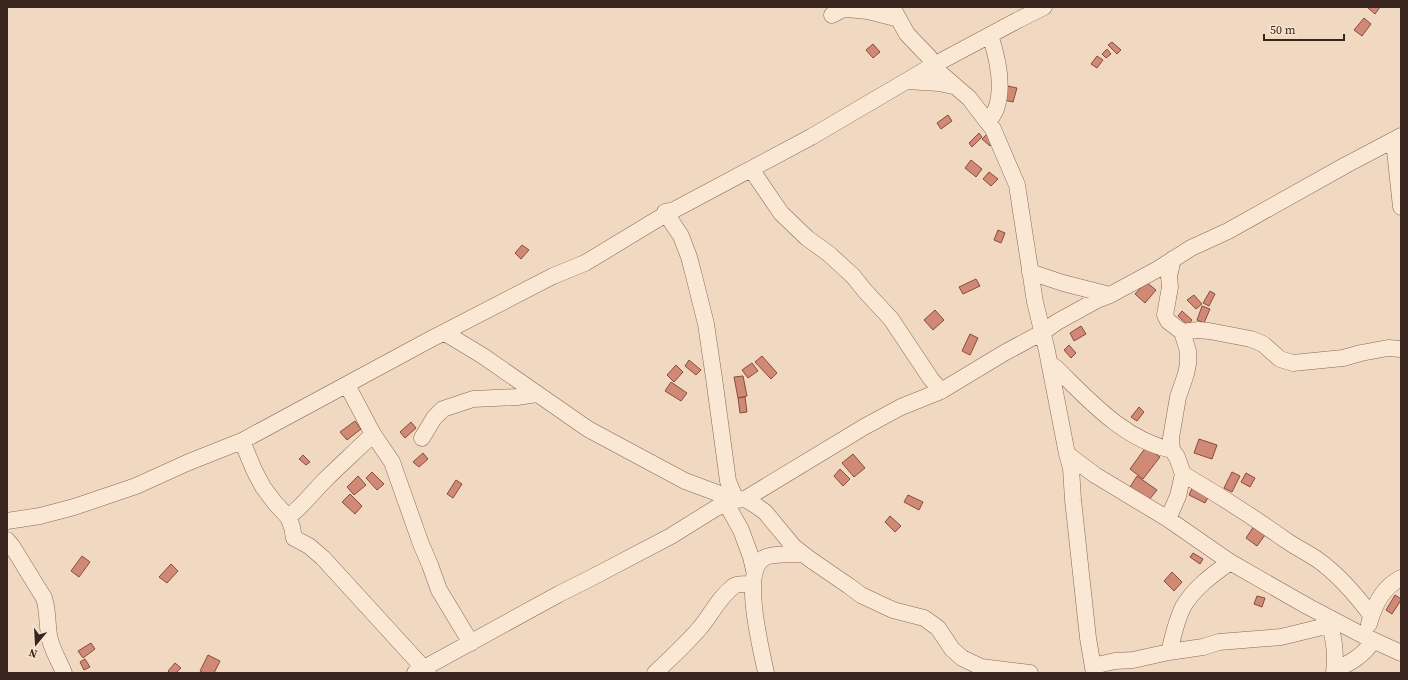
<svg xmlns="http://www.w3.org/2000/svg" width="1408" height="680" font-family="'Source Serif 4',serif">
<rect width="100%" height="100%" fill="#f0d8c1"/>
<!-- building -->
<path fill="#cf8975" stroke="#8a4c3c" d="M 1369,7 L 1380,7 L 1375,14 L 1368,8 Z
M 1364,18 L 1371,24 L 1362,36 L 1354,30 Z
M 1112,42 L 1121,50 L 1117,54 L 1108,45 Z
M 873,44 L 880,52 L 873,58 L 866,50 Z
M 1107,49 L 1111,54 L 1106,58 L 1102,54 Z
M 1097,56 L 1103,60 L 1097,68 L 1091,64 Z
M 1008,86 L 1017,88 L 1013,102 L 1004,100 Z
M 948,115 L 952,121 L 941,129 L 937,123 Z
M 979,133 L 982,137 L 972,147 L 969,143 Z
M 988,133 L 995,140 L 990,146 L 982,139 Z
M 971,160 L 982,169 L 976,177 L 965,168 Z
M 989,172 L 998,179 L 991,186 L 983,179 Z
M 998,230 L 1005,233 L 1001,243 L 994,240 Z
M 522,245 L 529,250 L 521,259 L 515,253 Z
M 976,279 L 980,286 L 963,294 L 959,287 Z
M 1146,282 L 1156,290 L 1145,303 L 1135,294 Z
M 1210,291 L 1215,294 L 1209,306 L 1203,303 Z
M 1194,295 L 1202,304 L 1196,309 L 1187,300 Z
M 1202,306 L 1210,309 L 1204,323 L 1197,320 Z
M 935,310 L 944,320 L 933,330 L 924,320 Z
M 1182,311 L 1192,320 L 1188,325 L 1178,316 Z
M 1081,326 L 1086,334 L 1074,341 L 1070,333 Z
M 970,334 L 978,338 L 970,355 L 962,351 Z
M 1069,345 L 1076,353 L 1071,358 L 1064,350 Z
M 762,356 L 777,373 L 771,379 L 755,362 Z
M 689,360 L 701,370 L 696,375 L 685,366 Z
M 752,363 L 758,371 L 748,378 L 742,370 Z
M 676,365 L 683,372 L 674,382 L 667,375 Z
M 743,376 L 747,396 L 738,398 L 734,377 Z
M 671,382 L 687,393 L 681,401 L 665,391 Z
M 745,397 L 747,412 L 740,413 L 738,398 Z
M 1139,407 L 1144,412 L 1137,421 L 1131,417 Z
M 355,421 L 361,429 L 347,440 L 340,432 Z
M 411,422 L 416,428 L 405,438 L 400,432 Z
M 1199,439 L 1217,445 L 1212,459 L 1194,453 Z
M 1146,447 L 1160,457 L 1143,479 L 1130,469 Z
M 423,453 L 428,459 L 419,467 L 413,462 Z
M 853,454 L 865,468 L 854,477 L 842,463 Z
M 303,455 L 310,462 L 306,465 L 299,459 Z
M 840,469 L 850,479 L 843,486 L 834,476 Z
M 372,472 L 384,484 L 377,490 L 366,478 Z
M 1232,472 L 1240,476 L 1232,492 L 1224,488 Z
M 1246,473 L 1255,478 L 1250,487 L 1241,482 Z
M 358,476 L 366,485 L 354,495 L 347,487 Z
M 1137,476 L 1157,490 L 1149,500 L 1130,487 Z
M 456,480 L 462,484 L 453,498 L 447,494 Z
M 1193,486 L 1210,494 L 1205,503 L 1189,495 Z
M 350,494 L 362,506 L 355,514 L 342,502 Z
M 908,495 L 923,502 L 919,510 L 904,502 Z
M 890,516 L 901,526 L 895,532 L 885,522 Z
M 1256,523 L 1268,531 L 1257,546 L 1246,538 Z
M 1193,553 L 1203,559 L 1200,564 L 1190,557 Z
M 82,556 L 90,562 L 79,577 L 71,571 Z
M 171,564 L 178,571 L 167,583 L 159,577 Z
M 1172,572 L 1182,582 L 1174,591 L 1164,581 Z
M 1395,595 L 1401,599 L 1401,600 L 1392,614 L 1386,610 Z
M 1257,596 L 1265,598 L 1262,607 L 1254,604 Z
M 91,643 L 95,649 L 83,658 L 78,651 Z
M 208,655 L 220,661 L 214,673 L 204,673 L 200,671 Z
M 85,659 L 90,667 L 84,670 L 80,662 Z
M 175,663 L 181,668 L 176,673 L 170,673 L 168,671 Z"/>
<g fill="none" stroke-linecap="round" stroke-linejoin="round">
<!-- minor casing -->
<g stroke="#8a6858" stroke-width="17">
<path id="minor" d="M 892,7 L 907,34 L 929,57 L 932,66 L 969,98 L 993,129 L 1017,185 L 1035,302 L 1047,351 L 1067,454 L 1071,468 L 1073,500 L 1088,638 L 1094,673
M 832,15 L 841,10 L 847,9 L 868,11 L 899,19
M 907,81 L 939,83 L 953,86
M 988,122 C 991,118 994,114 996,109 C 1004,87 997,56 990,35
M 1394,141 L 1401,207
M 751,169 L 781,213 L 807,238 L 829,254 L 853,276 L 865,291 L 891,319 L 931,379 L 941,391
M 1173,259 L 1169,276 L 1170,287 L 1165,315 L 1168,321 L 1182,332 L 1198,330 L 1209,331 L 1251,339 L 1263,344 L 1280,359 L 1293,363 L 1343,358 L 1361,353 L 1388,348 L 1401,349
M 1030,272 L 1063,283 L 1110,295
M 445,333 L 483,356 L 588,429 L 685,481 L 736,500 L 745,499 L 755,505 L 765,512 L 794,547 L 811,560 L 849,586 L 861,595 L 893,610 L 924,618 L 938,628 L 952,649 L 962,658 L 981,667 L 1030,673
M 1050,364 L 1056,368 C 1090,401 1124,440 1172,450
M 347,385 L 373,434 L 392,462 L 421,544 L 430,565 L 439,590 L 471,643
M 422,438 L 434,418 L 443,409 L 473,399 L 517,397 L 537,394
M 242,441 L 254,470 L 263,487 L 275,503 L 288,517 L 292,527 L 294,538 L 309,546 L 323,558 L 428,673
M 1067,454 L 1095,475 L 1168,519 L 1230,562 L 1307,606 L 1366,637 L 1401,653
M 1183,474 C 1219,495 1253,517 1287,541 C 1297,548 1308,553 1318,560 C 1339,575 1356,595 1371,615
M 745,499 L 864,427 L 901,407 L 941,391 L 1004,353 L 1043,332 L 1057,322 L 1097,300 L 1110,295 L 1158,269 L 1191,248 L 1228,231 L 1346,165 L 1401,136
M 726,503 L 741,530 L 751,557 L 754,570
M 288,517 C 302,507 312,493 324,481 C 340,465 357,450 373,434
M 1168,519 L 1178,496 L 1183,474 L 1177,457 L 1172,450 L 1171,438 L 1178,397 L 1186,374 L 1188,364 L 1188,351 L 1182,332
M 7,521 L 40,516 L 74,507 L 136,486 L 189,462 L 242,441 L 431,339 L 553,276 L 585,263 L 666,214 L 665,212 L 674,210 L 811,137 L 932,66 L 1018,20 L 1044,7
M 7,540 L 12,546 L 44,598 C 48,610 47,623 49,635 C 51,649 59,660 64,673
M 1329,623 C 1335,640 1336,656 1334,673
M 1369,624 C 1374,605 1383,587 1401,578
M 1169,652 C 1173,637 1176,621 1183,607 C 1194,588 1212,575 1230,562
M 1093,666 L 1115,661 L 1133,660 L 1169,652 L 1203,647 L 1219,642 L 1281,637 L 1318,628 L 1329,623 L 1339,623
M 1335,670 C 1350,663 1365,655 1373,640
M 415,673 L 559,594 L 589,579 L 671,536 L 716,508 L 736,500 L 728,481 L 714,378 L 706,324 L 694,276 L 689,257 L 681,236 L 665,212
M 655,673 C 670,659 685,645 699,629 C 711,615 719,597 734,586 C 739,583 747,584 752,584
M 766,673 C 762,651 740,572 764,558 C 772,553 793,555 803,554"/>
</g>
<!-- minor -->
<use href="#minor" stroke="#fae7d4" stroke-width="16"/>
</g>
<!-- border -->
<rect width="1408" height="680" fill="none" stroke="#39251d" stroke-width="16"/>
<!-- north arrow -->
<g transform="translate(36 644) rotate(198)" stroke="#f7e4d0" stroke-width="3" paint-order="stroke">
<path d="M0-3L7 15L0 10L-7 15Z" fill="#39251d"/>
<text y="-6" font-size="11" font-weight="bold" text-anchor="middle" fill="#39251d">N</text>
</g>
<!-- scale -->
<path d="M1264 34v6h80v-6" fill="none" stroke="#39251d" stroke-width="2"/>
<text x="1270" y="34" font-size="12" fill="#39251d" stroke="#f7e4d0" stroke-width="3" paint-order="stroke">50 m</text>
</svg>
